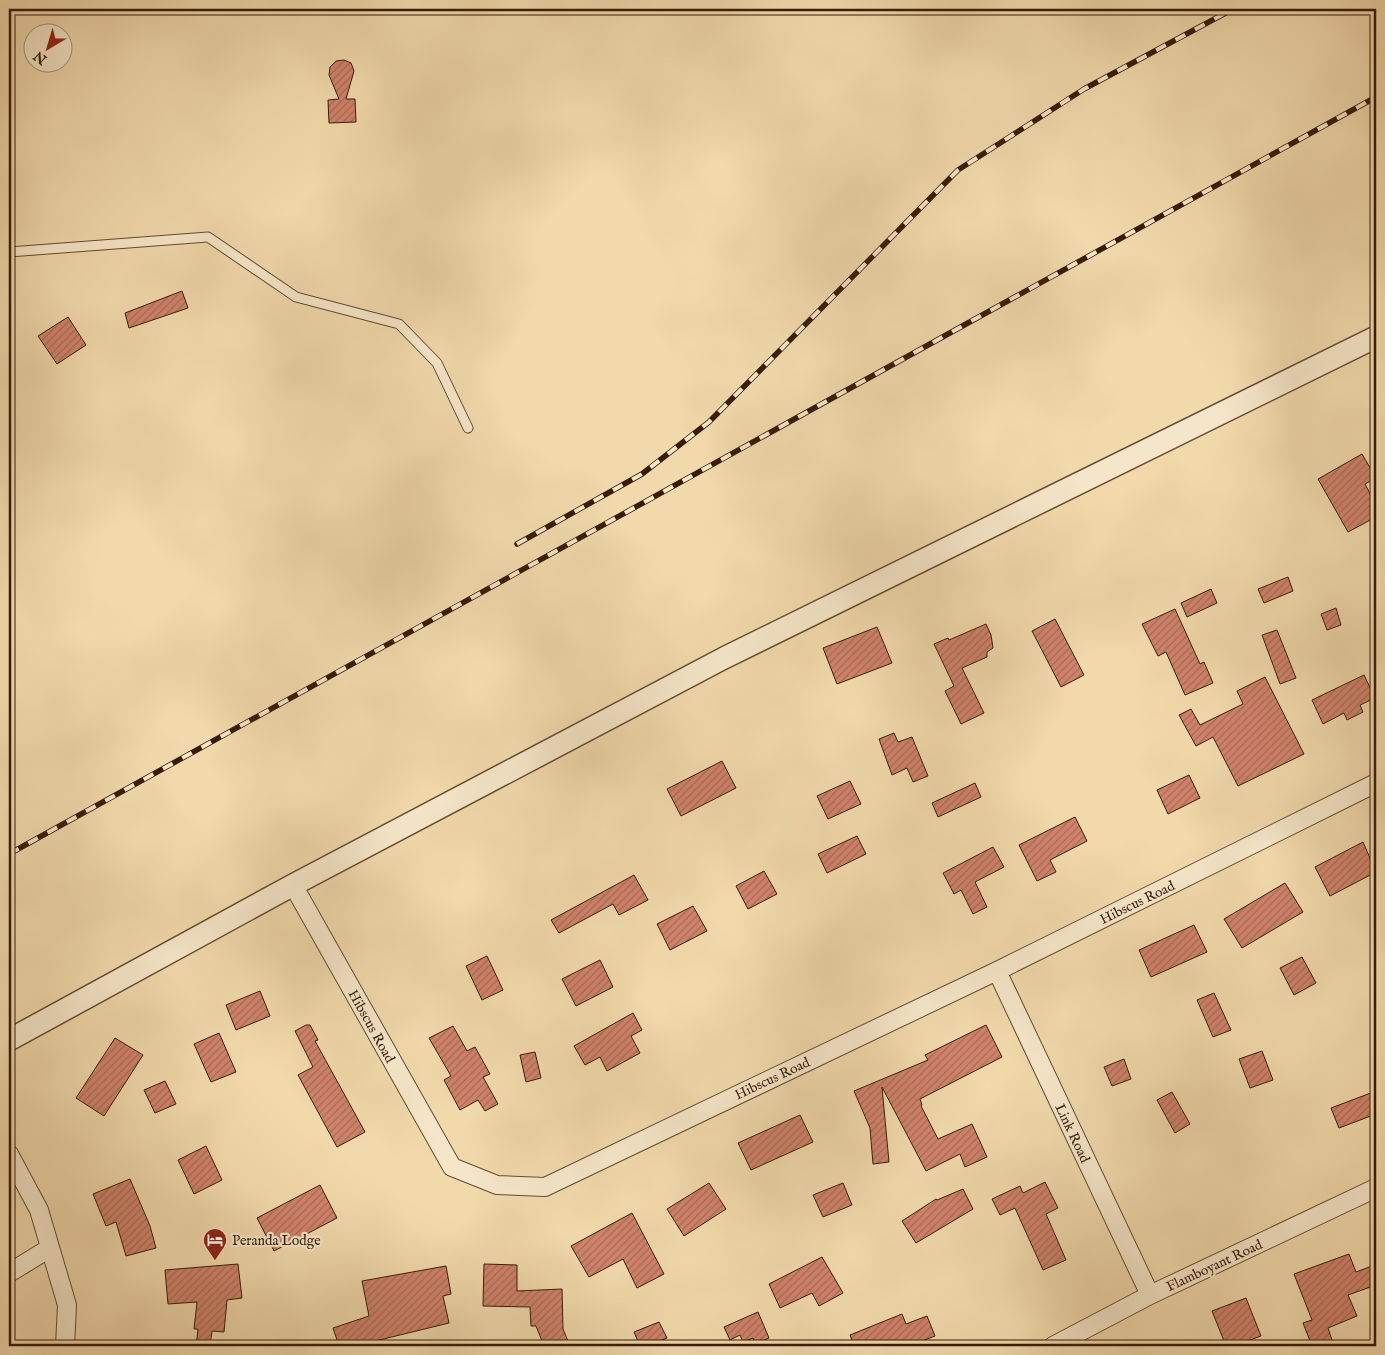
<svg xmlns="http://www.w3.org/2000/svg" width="1385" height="1355" font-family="'IM FELL English',serif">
<defs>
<pattern id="building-hatch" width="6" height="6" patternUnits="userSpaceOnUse" patternTransform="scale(1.25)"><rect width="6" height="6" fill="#d0836b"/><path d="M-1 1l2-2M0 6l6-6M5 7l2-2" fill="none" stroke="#aa6a56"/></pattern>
</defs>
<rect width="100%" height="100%" fill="#f1d9ac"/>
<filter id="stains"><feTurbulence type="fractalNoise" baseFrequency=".004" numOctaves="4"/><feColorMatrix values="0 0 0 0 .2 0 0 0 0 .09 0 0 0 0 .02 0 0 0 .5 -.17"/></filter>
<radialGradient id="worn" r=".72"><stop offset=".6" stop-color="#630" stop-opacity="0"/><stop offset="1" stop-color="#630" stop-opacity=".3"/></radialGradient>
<!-- building -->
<path fill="url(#building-hatch)" stroke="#361c07" d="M 344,60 L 351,63 L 354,71 L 346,99 L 355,99 L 356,122 L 329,123 L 328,100 L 339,99 L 329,75 L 330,67 L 336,61 Z
M 182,291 L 188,308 L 129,328 L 125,313 Z
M 68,317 L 86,345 L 57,364 L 38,336 Z
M 1362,454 L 1376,478 L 1365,484 L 1376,505 L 1376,517 L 1348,532 L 1318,479 Z
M 1288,577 L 1293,591 L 1264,603 L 1258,589 Z
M 1211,589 L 1217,603 L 1187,617 L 1181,603 Z
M 1336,608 L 1341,625 L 1327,630 L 1321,614 Z
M 1175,609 L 1200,664 L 1204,662 L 1213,683 L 1185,695 L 1166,652 L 1158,656 L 1142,624 Z
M 1055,619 L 1084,675 L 1061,687 L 1032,631 Z
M 986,624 L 991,635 L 993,648 L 987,652 L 987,657 L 962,668 L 984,713 L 961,724 L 945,691 L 954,686 L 934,644 L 948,638 L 949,640 Z
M 877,627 L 892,663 L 837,684 L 823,648 Z
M 1277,630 L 1296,678 L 1280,684 L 1262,635 Z
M 1364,675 L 1375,698 L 1360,705 L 1363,712 L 1347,720 L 1344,713 L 1323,724 L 1312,700 Z
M 1265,677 L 1304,754 L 1238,786 L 1213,737 L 1196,746 L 1179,715 L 1191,709 L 1200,725 L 1243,704 L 1237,691 Z
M 894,733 L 898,742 L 912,737 L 928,776 L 913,782 L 907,768 L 892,775 L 879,739 Z
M 722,761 L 736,788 L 681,816 L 667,789 Z
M 1189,775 L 1200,798 L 1168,814 L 1157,790 Z
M 850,781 L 861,804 L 828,819 L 817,796 Z
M 975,783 L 981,797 L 938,817 L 932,803 Z
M 1075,817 L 1087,841 L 1050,860 L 1056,872 L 1037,881 L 1019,845 Z
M 857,836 L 866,854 L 827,873 L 818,854 Z
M 1363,842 L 1376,872 L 1330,896 L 1315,867 Z
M 993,847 L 1004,867 L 975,882 L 987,907 L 973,914 L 961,890 L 954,894 L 943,873 Z
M 764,871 L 777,894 L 748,909 L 736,886 Z
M 634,875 L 648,900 L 619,915 L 613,904 L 559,933 L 551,920 Z
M 1285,883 L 1303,912 L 1242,948 L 1224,919 Z
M 693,906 L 707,931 L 670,950 L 657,924 Z
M 1194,925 L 1207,952 L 1151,977 L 1139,950 Z
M 487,956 L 503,990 L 482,1000 L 466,966 Z
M 1302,957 L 1316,983 L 1294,995 L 1280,968 Z
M 600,960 L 613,987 L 576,1006 L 562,979 Z
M 260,991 L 270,1016 L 236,1030 L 226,1005 Z
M 1214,993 L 1231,1030 L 1213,1037 L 1197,1000 Z
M 633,1013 L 642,1030 L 631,1036 L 640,1053 L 607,1071 L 600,1057 L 585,1065 L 574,1046 Z
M 306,1025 L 310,1025 L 318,1040 L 315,1041 L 365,1132 L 337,1147 L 298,1075 L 313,1067 L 295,1031 Z
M 986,1025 L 1002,1057 L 920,1099 L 922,1105 L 921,1106 L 938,1139 L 972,1124 L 987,1157 L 965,1167 L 960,1154 L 926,1171 L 882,1087 L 889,1162 L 873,1164 L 870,1128 L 854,1091 L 928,1060 L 925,1055 Z
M 453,1026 L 467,1051 L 475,1047 L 490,1074 L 483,1077 L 498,1104 L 485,1111 L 478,1100 L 460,1110 L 444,1080 L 451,1076 L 429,1038 Z
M 219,1033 L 236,1072 L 211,1082 L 194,1044 Z
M 115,1038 L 143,1055 L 104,1116 L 76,1098 Z
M 1262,1051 L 1273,1080 L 1250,1088 L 1239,1059 Z
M 535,1052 L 541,1078 L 526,1082 L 520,1055 Z
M 1124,1059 L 1131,1079 L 1112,1086 L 1104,1067 Z
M 165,1081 L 176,1104 L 155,1113 L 144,1090 Z
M 1376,1091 L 1376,1114 L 1339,1128 L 1331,1108 Z
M 1172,1092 L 1190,1124 L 1175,1133 L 1157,1100 Z
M 800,1115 L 813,1142 L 751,1170 L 738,1143 Z
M 206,1146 L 222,1180 L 194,1194 L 178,1160 Z
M 130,1179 L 150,1226 L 156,1248 L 126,1256 L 116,1222 L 106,1226 L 93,1194 Z
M 1045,1182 L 1058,1208 L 1046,1214 L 1066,1260 L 1043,1270 L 1015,1208 L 1000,1215 L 992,1199 L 1020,1186 L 1023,1193 Z
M 709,1183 L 726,1209 L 684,1236 L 667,1209 Z
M 843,1183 L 852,1205 L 823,1217 L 813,1195 Z
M 320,1185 L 337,1218 L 274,1251 L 257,1218 Z
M 963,1189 L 973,1209 L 916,1243 L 902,1221 L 936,1199 L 937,1200 Z
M 632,1213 L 664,1274 L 637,1288 L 623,1259 L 589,1277 L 571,1246 Z
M 1349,1254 L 1356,1272 L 1372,1266 L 1376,1285 L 1348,1295 L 1357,1316 L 1328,1328 L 1334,1346 L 1312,1346 L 1303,1323 L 1312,1320 L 1294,1274 Z
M 822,1257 L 843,1293 L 819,1306 L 812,1293 L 780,1308 L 769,1284 Z
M 238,1264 L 242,1298 L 227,1300 L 224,1332 L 212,1331 L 210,1346 L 196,1346 L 198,1329 L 194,1329 L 197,1302 L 168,1304 L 165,1270 Z
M 484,1264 L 517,1265 L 517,1291 L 562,1289 L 563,1329 L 570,1346 L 544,1346 L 536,1326 L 531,1326 L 530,1307 L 483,1306 Z
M 446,1266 L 451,1294 L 443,1296 L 449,1323 L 363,1344 L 363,1346 L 339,1346 L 333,1328 L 369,1316 L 362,1281 Z
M 1246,1298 L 1261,1336 L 1234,1346 L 1226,1346 L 1212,1311 Z
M 758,1312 L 769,1338 L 755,1344 L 753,1338 L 743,1342 L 740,1335 L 730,1340 L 724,1327 Z
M 902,1314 L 906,1324 L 927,1316 L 935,1336 L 917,1343 L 919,1346 L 854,1346 L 850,1335 Z
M 659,1322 L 667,1338 L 648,1346 L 640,1346 L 634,1332 Z"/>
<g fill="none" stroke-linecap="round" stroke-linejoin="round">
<!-- service casing -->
<g stroke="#654b30" stroke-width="11">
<path id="service" d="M 9,252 L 208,237 L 296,297 L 399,324 L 437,363 L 468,428"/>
</g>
<!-- minor casing -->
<g stroke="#654b30" stroke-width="20">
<path id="minor" d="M 293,885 L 452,1167 L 497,1185 L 545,1187 L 997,971 L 1376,783
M 997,971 L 1150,1295
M 9,1154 L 39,1210 L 67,1305 L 65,1346
M 9,1273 L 50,1248
M 1053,1346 L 1150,1295 L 1376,1188"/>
</g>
<!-- tertiary casing -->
<g stroke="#654b30" stroke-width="24">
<path id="tertiary" d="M 9,1040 L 293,885 L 724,658 L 1376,337"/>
</g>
<!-- service -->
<use href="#service" stroke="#f6e6c9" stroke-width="9"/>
<!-- minor -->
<use href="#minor" stroke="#f6e6c9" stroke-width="18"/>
<!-- tertiary -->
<use href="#tertiary" stroke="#f6e6c9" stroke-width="21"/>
<!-- rail casing -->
<g stroke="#361c07" stroke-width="5.5">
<path id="rail" d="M 517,544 L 642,474 L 709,422 L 958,170 L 1084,89 L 1233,9
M 9,854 L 1376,97"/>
</g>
<!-- rail -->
<use href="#rail" stroke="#f6e6c9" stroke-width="4" stroke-dasharray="11" stroke-linecap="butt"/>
</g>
<!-- icons -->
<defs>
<g id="hotel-pin" transform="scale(1.25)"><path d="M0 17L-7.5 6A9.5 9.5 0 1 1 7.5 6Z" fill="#8f2418" stroke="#f6e6c9"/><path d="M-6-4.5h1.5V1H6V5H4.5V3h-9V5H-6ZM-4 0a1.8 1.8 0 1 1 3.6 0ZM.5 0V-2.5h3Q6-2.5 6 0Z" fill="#fff"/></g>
</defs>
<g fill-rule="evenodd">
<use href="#hotel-pin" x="215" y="1240"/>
</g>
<g text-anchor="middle" stroke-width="4.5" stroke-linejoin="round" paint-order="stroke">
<!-- street labels -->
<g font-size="14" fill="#361c07" stroke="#f6e6c9">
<text transform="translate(1137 902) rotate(-26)" y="5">Hibscus Road</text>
<text transform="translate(372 1026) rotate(61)" y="5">Hibscus Road</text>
<text transform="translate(772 1078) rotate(-25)" y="5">Hibscus Road</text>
<text transform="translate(1073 1133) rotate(65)" y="5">Link Road</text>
<text transform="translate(1214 1265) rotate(-25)" y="5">Flamboyant Road</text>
</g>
<!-- poi labels -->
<g font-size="14" fill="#361c07" stroke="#f6e6c9" text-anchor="start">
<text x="232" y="1245">Peranda Lodge</text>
</g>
</g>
<!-- margin -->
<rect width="1385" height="1355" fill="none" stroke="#f1d9ac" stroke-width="30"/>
<rect x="10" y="10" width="1365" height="1335" fill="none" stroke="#361c07" stroke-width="2.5"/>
<rect x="15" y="15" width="1355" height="1325" fill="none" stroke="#361c07"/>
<!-- north arrow -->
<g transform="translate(48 48) rotate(218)"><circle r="24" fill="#f6e6c9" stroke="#a9957b"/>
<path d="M0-4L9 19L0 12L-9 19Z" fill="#8f2418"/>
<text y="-8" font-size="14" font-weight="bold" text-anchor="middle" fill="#361c07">N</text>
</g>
<rect width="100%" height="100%" filter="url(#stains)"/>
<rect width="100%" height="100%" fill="url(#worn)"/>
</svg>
